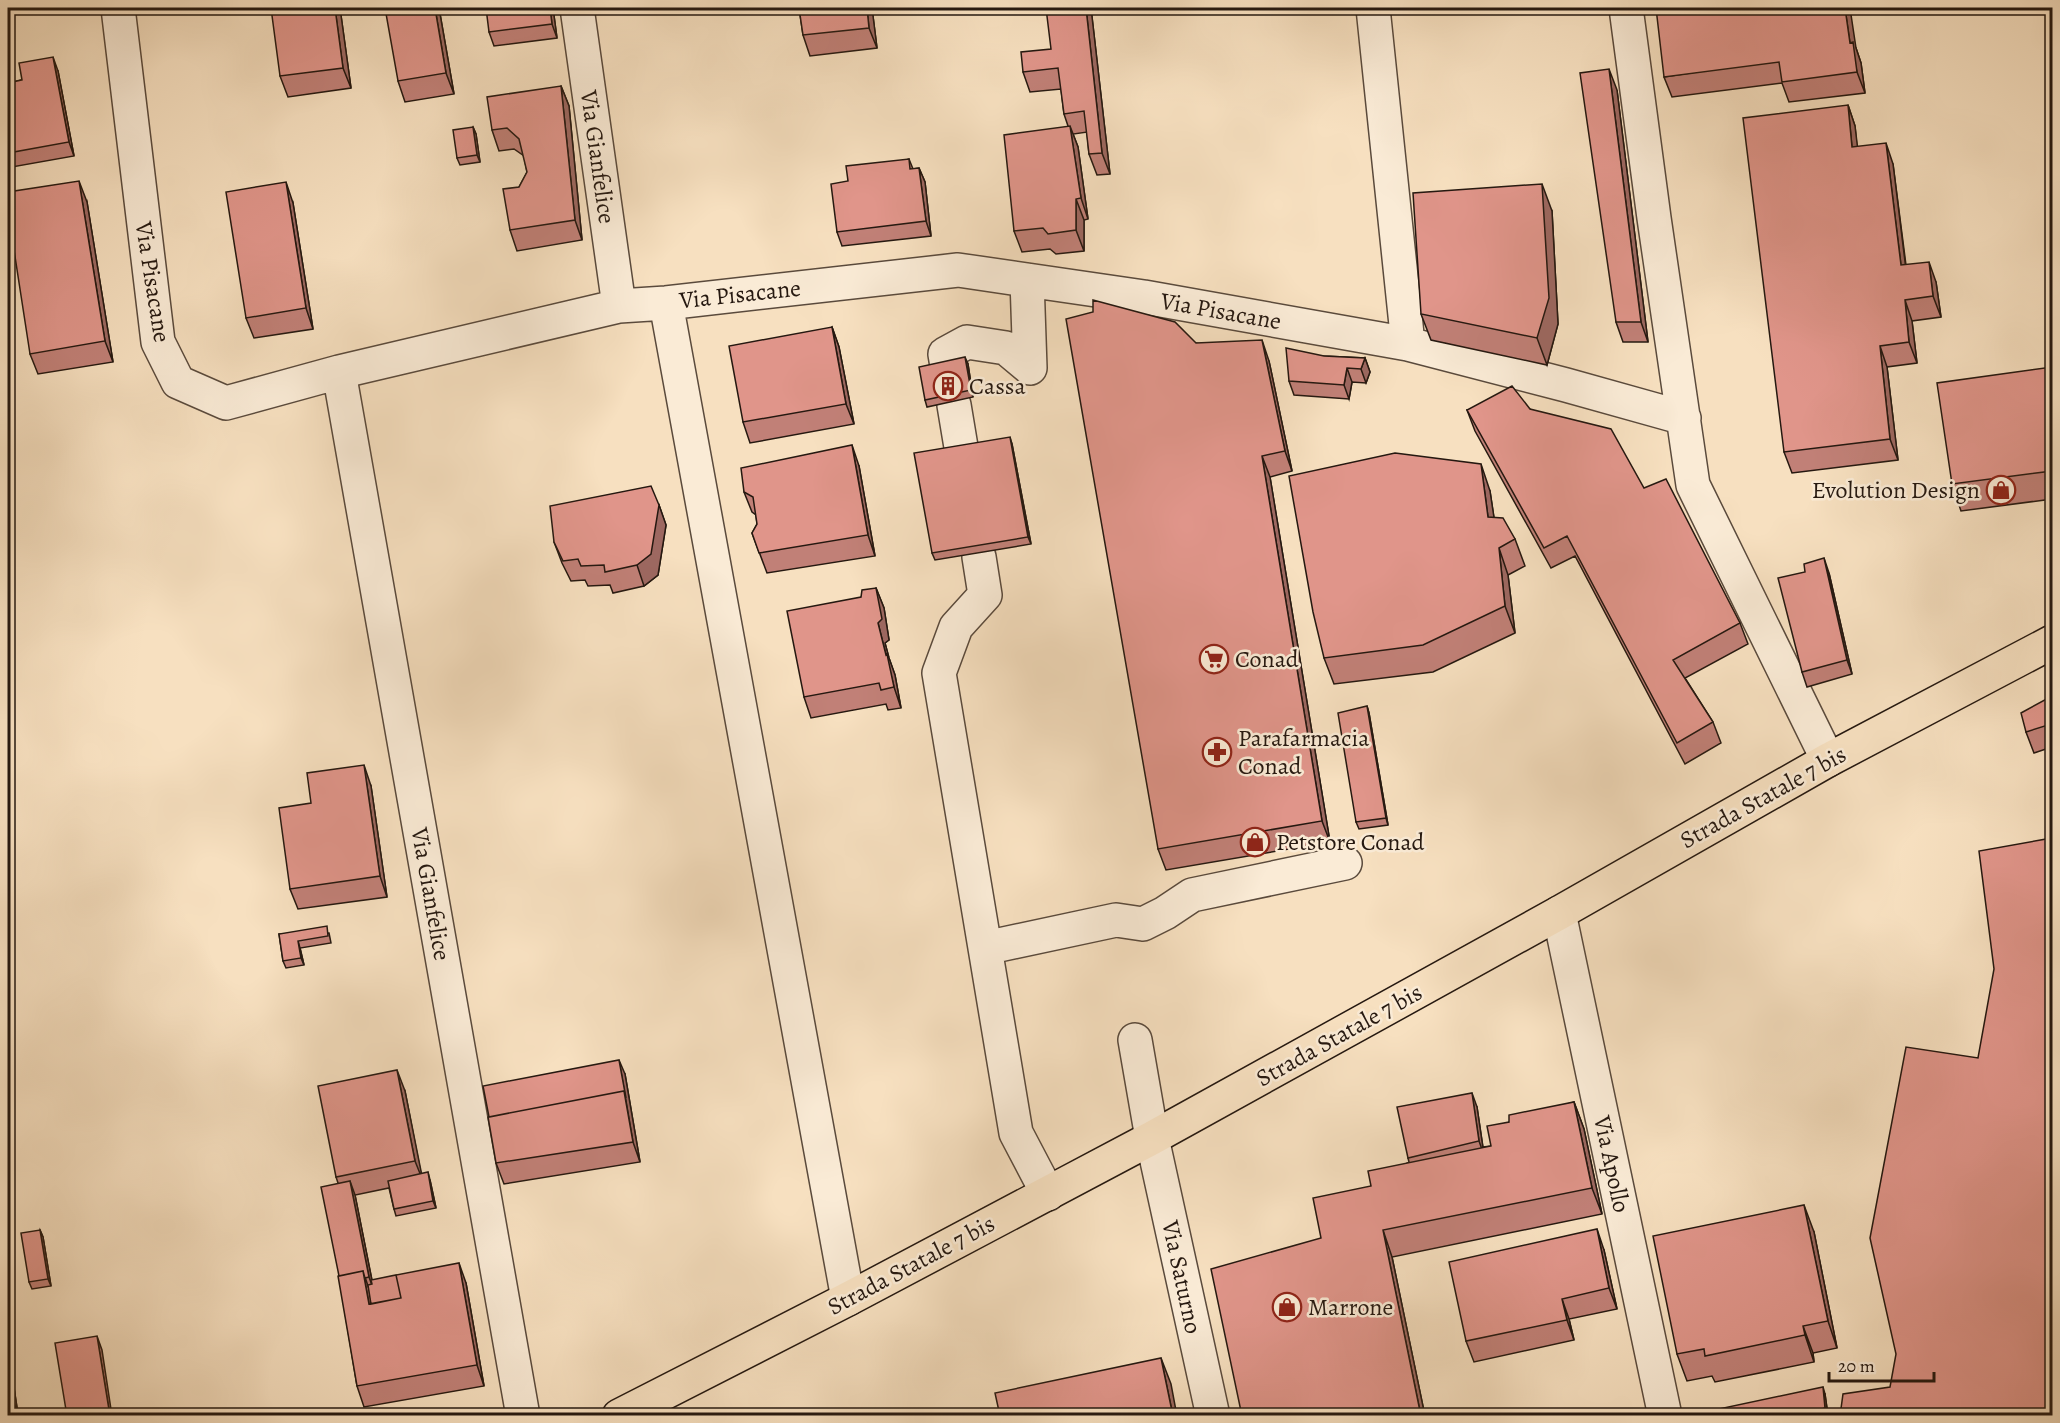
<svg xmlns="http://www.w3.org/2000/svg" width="2060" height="1423" font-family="Alegreya,serif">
<rect width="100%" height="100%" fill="#f7e0c0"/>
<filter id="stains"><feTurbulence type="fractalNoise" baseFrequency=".00333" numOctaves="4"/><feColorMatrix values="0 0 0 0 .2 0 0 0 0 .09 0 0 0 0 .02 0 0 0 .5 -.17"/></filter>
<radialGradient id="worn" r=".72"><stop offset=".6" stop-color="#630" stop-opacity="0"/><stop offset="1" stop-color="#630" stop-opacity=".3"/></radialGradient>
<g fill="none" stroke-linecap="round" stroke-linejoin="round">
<!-- minor casing -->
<g stroke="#5a4a3c" stroke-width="36">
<path id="minor" d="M 118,8 L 158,342 L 178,382 L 226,403 L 339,372 L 619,306 L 666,303 L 958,270 L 1144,297 L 1408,344 L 1566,385 L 1684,418
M 577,8 L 619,306
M 1373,8 L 1408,344
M 1626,8 L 1654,218 L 1693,485 L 1828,760
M 1027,280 L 1030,368
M 666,303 L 848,1299
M 947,366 L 945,354 L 967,342 L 1006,348 L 1030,368
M 339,372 L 523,1416
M 954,405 L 961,447
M 979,557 L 985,595 L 956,627 L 939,673 L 1016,1133 L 1048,1194
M 1559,913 L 1665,1416
M 985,948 L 1116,920 L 1143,924 L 1165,913 L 1192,895 L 1345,863
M 1135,1040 L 1152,1138 L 1213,1416"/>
</g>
<!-- major casing -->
<g stroke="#251810" stroke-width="36">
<path id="major" d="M 619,1416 L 848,1299 L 1152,1138 L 1559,913 L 1828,760 L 2052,642"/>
</g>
<!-- minor -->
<use href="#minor" stroke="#faebd6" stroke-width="33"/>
<!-- major -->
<use href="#major" stroke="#f7e0c0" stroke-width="33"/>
</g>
<!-- wall -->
<path fill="#c18077" stroke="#251810" stroke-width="1.5" d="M 340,8 L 351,88 L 288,97 L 280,76 Z
M 439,8 L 454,94 L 405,102 L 398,81 Z
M 553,8 L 557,38 L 494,46 L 489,32 Z
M 799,8 L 872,8 L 877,48 L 810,56 L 803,35 Z
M 997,8 L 1026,8 L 998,11 Z
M 1091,8 L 1110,174 L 1097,175 L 1089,154 L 1087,132 L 1073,134 L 1078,147 L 1088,219 L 1084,220 L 1084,251 L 1056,254 L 1050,249 L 1022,252 L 1014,231 L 1068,126 L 1064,114 L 1061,89 L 1030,92 L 1023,72 L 1051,49 Z
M 1881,8 L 1899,8 L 1882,10 Z
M 1856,48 L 1861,63 L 1865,93 L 1789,102 L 1782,83 L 1672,97 L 1664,77 Z
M 58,71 L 74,156 L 12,167 L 8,154 L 8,83 Z
M 561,86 L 569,106 L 582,240 L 517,251 L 510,230 L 519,187 L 527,172 L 524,156 L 514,149 L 499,151 L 492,130 Z
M 1617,90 L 1648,342 L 1623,342 L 1616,322 Z
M 1848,105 L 1855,126 L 1857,147 L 1893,164 L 1906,265 L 1936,282 L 1941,317 L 1912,321 L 1917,363 L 1887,367 L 1898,460 L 1792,473 L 1784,452 Z
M 473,127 L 476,134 L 480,162 L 460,165 L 457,158 Z
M 909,159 L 913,169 L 919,168 L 925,182 L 931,236 L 842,246 L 837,232 L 848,181 Z
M 87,202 L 113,362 L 38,374 L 30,354 Z
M 293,203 L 313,329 L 254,338 L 246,318 Z
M 1552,211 L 1558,324 L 1547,365 L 1431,340 L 1421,314 Z
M 832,327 L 839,347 L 854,424 L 750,443 L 743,422 Z
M 1196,343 L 1269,361 L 1292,471 L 1270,477 L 1330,842 L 1166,870 L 1158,849 Z
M 1324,356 L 1365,358 L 1370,372 L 1366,383 L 1352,382 L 1349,399 L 1294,395 L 1289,381 Z
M 968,364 L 973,397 L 927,407 L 925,400 Z
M 2052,367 L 2052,499 L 1961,511 L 1952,484 Z
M 1530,409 L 1644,488 L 1740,623 L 1748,644 L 1685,678 L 1713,722 L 1721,743 L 1685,764 L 1575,556 L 1551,568 L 1475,431 L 1467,410 Z
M 1012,444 L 1031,544 L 935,560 L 932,553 Z
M 859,466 L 875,556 L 767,573 L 752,533 L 757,524 L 756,515 L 752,512 L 744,492 Z
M 1490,491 L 1494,518 L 1515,539 L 1525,566 L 1508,575 L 1515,633 L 1433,672 L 1334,684 L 1324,658 Z
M 659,505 L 666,525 L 658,575 L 644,586 L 613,593 L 610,585 L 588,586 L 585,580 L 571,581 L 562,563 L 554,542 Z
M 1829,573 L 1852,674 L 1807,687 L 1802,672 Z
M 876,588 L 884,608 L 889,640 L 885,643 L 889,658 L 895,675 L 901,708 L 888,710 L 886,704 L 811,718 L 804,697 L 861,597 Z
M 2052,696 L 2052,747 L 2034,753 L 2026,732 Z
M 1367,706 L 1369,713 L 1388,825 L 1359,829 L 1356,822 Z
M 371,786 L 387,897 L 298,909 L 290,889 Z
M 329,933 L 331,943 L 300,948 L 304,965 L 286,968 L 283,961 L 279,934 Z
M 625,1074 L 640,1162 L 504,1184 L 496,1163 Z
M 405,1091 L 421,1174 L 430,1180 L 436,1208 L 396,1216 L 394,1209 L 389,1188 L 355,1195 L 372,1280 L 466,1283 L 484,1386 L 364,1407 L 357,1386 L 339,1276 L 338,1183 L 336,1177 Z
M 1574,1102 L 1584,1129 L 1602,1214 L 1392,1257 L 1425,1416 L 1242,1416 L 1321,1238 L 1371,1186 L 1409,1162 L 1408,1158 L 1477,1107 L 1483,1147 L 1491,1146 L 1509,1122 Z
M 40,1230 L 43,1237 L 51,1286 L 32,1289 L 29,1282 Z
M 1814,1232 L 1837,1348 L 1813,1353 L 1814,1362 L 1715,1382 L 1712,1376 L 1687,1381 L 1677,1354 Z
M 1604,1250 L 1617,1309 L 1569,1319 L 1574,1340 L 1474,1362 L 1466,1341 Z
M 8,1348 L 18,1414 L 8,1415 Z
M 1825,1394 L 1828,1416 L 1715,1416 Z"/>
<!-- shaded-wall -->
<path fill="#9d6861" stroke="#251810" stroke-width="1.5" d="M 335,8 L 340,8 L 351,88 L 343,68 Z
M 435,8 L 439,8 L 454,94 L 446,73 Z
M 550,8 L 553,8 L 557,38 L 552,24 Z
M 867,8 L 872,8 L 877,48 L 869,28 Z
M 1086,8 L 1091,8 L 1110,174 L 1102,153 Z
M 1845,8 L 1850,8 L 1856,48 L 1861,63 L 1865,93 L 1857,72 L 1850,43 Z
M 53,57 L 58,71 L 74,156 L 69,142 Z
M 1609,69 L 1617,90 L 1648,342 L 1641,322 Z
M 561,86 L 569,106 L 582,240 L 575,220 Z
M 1848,105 L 1855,126 L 1860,168 L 1852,147 Z
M 1070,126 L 1078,147 L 1088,219 L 1081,198 Z
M 473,127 L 476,134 L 480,162 L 477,155 Z
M 1886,143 L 1893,164 L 1908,286 L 1901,265 Z
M 919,168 L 925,182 L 931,236 L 926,221 Z
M 79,181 L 87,202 L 113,362 L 105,341 Z
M 286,182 L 293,203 L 313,329 L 306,308 Z
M 1542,184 L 1552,211 L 1558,324 L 1547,365 L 1537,338 Z
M 1076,199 L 1084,220 L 1084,251 L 1076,230 Z
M 1929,262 L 1936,282 L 1941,317 L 1933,296 Z
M 1905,300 L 1912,321 L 1917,363 L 1909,342 Z
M 832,327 L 839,347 L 854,424 L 846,404 Z
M 1262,340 L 1269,361 L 1292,471 L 1285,451 Z
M 1880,346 L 1887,367 L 1898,460 L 1890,439 Z
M 965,357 L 968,364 L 973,397 L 971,390 Z
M 1365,358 L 1370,372 L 1366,383 L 1361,369 Z
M 1347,368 L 1352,382 L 1349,399 L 1344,385 Z
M 1010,437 L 1012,444 L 1031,544 L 1028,537 Z
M 852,445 L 859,466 L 875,556 L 868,535 Z
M 1262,456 L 1270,477 L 1330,842 L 1322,821 Z
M 1481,464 L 1490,491 L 1498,544 L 1488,517 Z
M 659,505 L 666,525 L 658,575 L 644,586 L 637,565 Z
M 1499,548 L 1508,575 L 1515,633 L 1505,606 Z
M 1824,558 L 1829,573 L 1852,674 L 1847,660 Z
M 876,588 L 884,608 L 889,640 L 885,643 L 889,658 L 895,675 L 901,708 L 894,687 L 878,623 Z
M 1367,706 L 1369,713 L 1388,825 L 1386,818 Z
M 364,765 L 371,786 L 387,897 L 380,876 Z
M 298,941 L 300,948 L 304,965 L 301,958 Z
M 619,1060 L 625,1074 L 640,1162 L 633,1142 Z
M 397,1070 L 405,1091 L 423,1181 L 415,1161 Z
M 1472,1093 L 1477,1107 L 1484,1155 L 1479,1141 Z
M 1574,1102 L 1584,1129 L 1602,1214 L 1592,1188 Z
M 428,1172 L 430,1180 L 436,1208 L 433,1201 Z
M 350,1181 L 355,1195 L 374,1291 L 369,1277 Z
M 1804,1205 L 1814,1232 L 1837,1348 L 1828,1321 Z
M 1597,1229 L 1604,1250 L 1617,1309 L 1609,1288 Z
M 40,1230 L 43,1237 L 51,1286 L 48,1279 Z
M 1383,1230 L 1392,1257 L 1425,1416 L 1421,1416 Z
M 459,1263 L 466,1283 L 484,1386 L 477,1365 Z
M 363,1271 L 370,1292 L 375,1318 L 369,1304 Z
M 1562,1299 L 1569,1319 L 1574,1340 L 1567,1320 Z
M 1803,1326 L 1813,1353 L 1814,1362 L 1805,1335 Z
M 97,1336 L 102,1350 L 112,1416 L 110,1416 Z
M 8,1348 L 18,1414 L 13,1400 L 8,1365 Z
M 1161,1358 L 1171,1384 L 1177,1416 L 1173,1416 Z
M 1823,1387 L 1825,1394 L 1828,1415 L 1825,1408 Z"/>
<!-- building -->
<path fill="#e0958a" stroke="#251810" stroke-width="1.5" d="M 271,8 L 335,8 L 343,68 L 280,76 Z
M 385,8 L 435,8 L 446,73 L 398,81 Z
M 486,8 L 550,8 L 552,24 L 489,32 Z
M 799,8 L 867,8 L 869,28 L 803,35 Z
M 1046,8 L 1086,8 L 1102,153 L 1089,154 L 1084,111 L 1064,114 L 1058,68 L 1023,72 L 1021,52 L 1051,49 Z
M 1656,8 L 1845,8 L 1850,43 L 1853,42 L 1857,72 L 1782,82 L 1779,62 L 1664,77 Z
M 53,57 L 69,142 L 8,153 L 8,83 L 22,80 L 19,63 Z
M 1609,69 L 1641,322 L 1616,322 L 1580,73 Z
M 561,86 L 575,220 L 510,230 L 503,189 L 519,187 L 527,172 L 519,139 L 507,128 L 492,130 L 487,97 Z
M 1848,105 L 1852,147 L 1886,143 L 1901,265 L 1929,262 L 1933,296 L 1905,300 L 1909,342 L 1880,346 L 1890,439 L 1784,452 L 1743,118 Z
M 1070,126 L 1081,198 L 1076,199 L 1076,230 L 1048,234 L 1043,228 L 1014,231 L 1004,135 Z
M 473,127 L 477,155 L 457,158 L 453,130 Z
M 909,159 L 910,169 L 919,168 L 926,221 L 837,232 L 831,184 L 848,181 L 846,166 Z
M 79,181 L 105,341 L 30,354 L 8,211 L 8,192 Z
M 286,182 L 306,308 L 246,318 L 226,192 Z
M 1542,184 L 1549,298 L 1537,338 L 1421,314 L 1413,193 Z
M 1093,300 L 1175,322 L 1196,343 L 1262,340 L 1285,451 L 1262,456 L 1322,821 L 1158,849 L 1066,319 L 1093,312 Z
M 832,327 L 846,404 L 743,422 L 729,346 Z
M 1286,348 L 1324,356 L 1365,358 L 1361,369 L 1347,368 L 1344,385 L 1289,381 Z
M 965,357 L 971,390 L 925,400 L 919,367 Z
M 2052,367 L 2052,471 L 1952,484 L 1937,383 Z
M 1512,386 L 1530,409 L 1611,429 L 1644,488 L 1666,479 L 1740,623 L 1673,660 L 1713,722 L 1677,743 L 1567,536 L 1544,548 L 1467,410 Z
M 1010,437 L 1028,537 L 932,553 L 914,453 Z
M 852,445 L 868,535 L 759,553 L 752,533 L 757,524 L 753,497 L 744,492 L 741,468 Z
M 1395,453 L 1481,464 L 1488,517 L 1503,518 L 1515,539 L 1499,548 L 1505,606 L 1423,645 L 1324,658 L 1313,612 L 1289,476 Z
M 651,486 L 659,505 L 651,554 L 637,565 L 605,572 L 604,565 L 581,566 L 578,559 L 563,561 L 554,542 L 550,506 Z
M 1824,558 L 1847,660 L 1802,672 L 1778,578 L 1805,572 L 1804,564 Z
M 876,588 L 882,619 L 878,623 L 886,655 L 887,654 L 894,687 L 881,690 L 879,683 L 804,697 L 787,611 L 861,597 L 862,590 Z
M 2052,696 L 2052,725 L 2051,724 L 2026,732 L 2021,713 Z
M 1367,706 L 1386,818 L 1356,822 L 1338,713 Z
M 364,765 L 380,876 L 290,889 L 279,808 L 311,803 L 307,773 Z
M 2052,838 L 2052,1416 L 1840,1416 L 1843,1394 L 1890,1387 L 1896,1354 L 1870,1238 L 1906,1047 L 1978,1058 L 1994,969 L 1979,851 Z
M 327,926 L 328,936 L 298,941 L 301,958 L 283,961 L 279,934 Z
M 619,1060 L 626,1098 L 624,1091 L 489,1117 L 483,1086 Z
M 397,1070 L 415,1161 L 336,1177 L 318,1086 Z
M 624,1091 L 633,1142 L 496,1163 L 488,1117 Z
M 1472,1093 L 1479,1141 L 1408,1158 L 1397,1107 Z
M 1574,1102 L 1592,1188 L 1383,1230 L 1421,1416 L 1356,1416 L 1355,1411 L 1327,1416 L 1242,1416 L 1211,1269 L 1321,1238 L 1313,1198 L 1371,1186 L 1368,1171 L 1491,1146 L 1487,1126 L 1509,1122 L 1509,1115 Z
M 428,1172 L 433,1201 L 394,1209 L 388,1181 Z
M 350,1181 L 369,1277 L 365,1278 L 363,1271 L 339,1276 L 321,1187 Z
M 1804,1205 L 1828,1321 L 1803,1326 L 1805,1335 L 1705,1356 L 1704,1349 L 1677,1354 L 1653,1236 Z
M 1597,1229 L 1609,1288 L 1562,1299 L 1567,1320 L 1466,1341 L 1449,1262 Z
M 40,1230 L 48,1279 L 29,1282 L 21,1233 Z
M 459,1263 L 477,1365 L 357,1386 L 338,1276 L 363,1271 L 369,1304 L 401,1298 L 396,1275 Z
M 396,1275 L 401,1298 L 371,1304 L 368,1285 L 372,1284 L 371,1280 Z
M 97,1336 L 110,1416 L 67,1416 L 55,1343 Z
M 1161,1358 L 1173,1416 L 1000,1416 L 995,1393 Z
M 8,1365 L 13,1400 L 8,1401 Z
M 1823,1387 L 1825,1408 L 1799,1416 L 1715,1416 L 1714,1410 Z"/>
<!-- icons -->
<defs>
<g id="building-ring" transform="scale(1.5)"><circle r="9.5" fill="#faebd6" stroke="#8f2418" stroke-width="1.5"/><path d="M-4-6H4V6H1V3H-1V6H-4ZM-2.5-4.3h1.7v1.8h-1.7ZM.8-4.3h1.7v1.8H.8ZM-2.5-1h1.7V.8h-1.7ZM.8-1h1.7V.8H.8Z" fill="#8f2418"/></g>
<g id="shop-ring" transform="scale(1.5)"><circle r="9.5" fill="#faebd6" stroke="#8f2418" stroke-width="1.5"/><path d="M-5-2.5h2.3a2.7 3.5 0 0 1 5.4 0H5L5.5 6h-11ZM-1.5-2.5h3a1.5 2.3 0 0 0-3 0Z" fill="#8f2418"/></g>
<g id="supermarket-ring" transform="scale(1.5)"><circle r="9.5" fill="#faebd6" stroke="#8f2418" stroke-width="1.5"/><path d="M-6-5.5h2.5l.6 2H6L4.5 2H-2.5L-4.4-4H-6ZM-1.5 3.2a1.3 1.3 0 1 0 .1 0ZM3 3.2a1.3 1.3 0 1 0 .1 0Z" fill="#8f2418"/></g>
<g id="pharmacy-ring" transform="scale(1.5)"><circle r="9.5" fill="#faebd6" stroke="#8f2418" stroke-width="1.5"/><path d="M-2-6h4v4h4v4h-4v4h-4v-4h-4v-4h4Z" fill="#8f2418"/></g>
</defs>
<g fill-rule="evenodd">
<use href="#building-ring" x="948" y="386"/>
<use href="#shop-ring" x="2001" y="490"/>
<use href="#supermarket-ring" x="1214" y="659"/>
<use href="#pharmacy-ring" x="1217" y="752"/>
<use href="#shop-ring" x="1255" y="842"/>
<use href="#shop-ring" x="1287" y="1307"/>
</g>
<g text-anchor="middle" stroke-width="5" stroke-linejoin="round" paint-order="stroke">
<!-- street labels -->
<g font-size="24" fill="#251810" stroke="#faebd6">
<text transform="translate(598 157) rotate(82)" y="8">Via Gianfelice</text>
<text transform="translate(153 282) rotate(81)" y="8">Via Pisacane</text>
<text transform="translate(740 294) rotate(-6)" y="8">Via Pisacane</text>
<text transform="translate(1221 311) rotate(10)" y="8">Via Pisacane</text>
<text transform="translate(1763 797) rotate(-29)" y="8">Strada Statale 7 bis</text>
<text transform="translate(431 894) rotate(80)" y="8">Via Gianfelice</text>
<text transform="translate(1339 1035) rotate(-29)" y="8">Strada Statale 7 bis</text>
<text transform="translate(1612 1164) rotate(78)" y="8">Via Apollo</text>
<text transform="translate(911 1265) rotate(-28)" y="8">Strada Statale 7 bis</text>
<text transform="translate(1182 1277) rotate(78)" y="8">Via Saturno</text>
</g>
<!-- poi labels -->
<g font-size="24" fill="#251810" stroke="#faebd6" text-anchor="start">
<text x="969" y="394">Cassa</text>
<text x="1980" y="498" text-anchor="end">Evolution Design</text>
<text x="1235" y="667">Conad</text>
<text x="1238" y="746">Parafarmacia<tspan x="1238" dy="28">Conad</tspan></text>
<text x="1276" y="850">Petstore Conad</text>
<text x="1308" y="1315">Marrone</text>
</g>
</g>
<!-- margin -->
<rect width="2060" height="1423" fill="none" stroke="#f7e0c0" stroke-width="30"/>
<rect x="9" y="9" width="2042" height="1405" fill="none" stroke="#251810" stroke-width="3"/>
<rect x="15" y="15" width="2030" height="1393" fill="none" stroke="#251810" stroke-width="1.5"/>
<!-- scale -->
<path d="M1829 1372v9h105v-9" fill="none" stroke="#251810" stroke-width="3"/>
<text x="1838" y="1372" font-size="18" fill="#251810" stroke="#faebd6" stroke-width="4.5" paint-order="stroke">20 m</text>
<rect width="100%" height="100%" filter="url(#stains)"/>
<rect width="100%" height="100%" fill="url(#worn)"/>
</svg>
